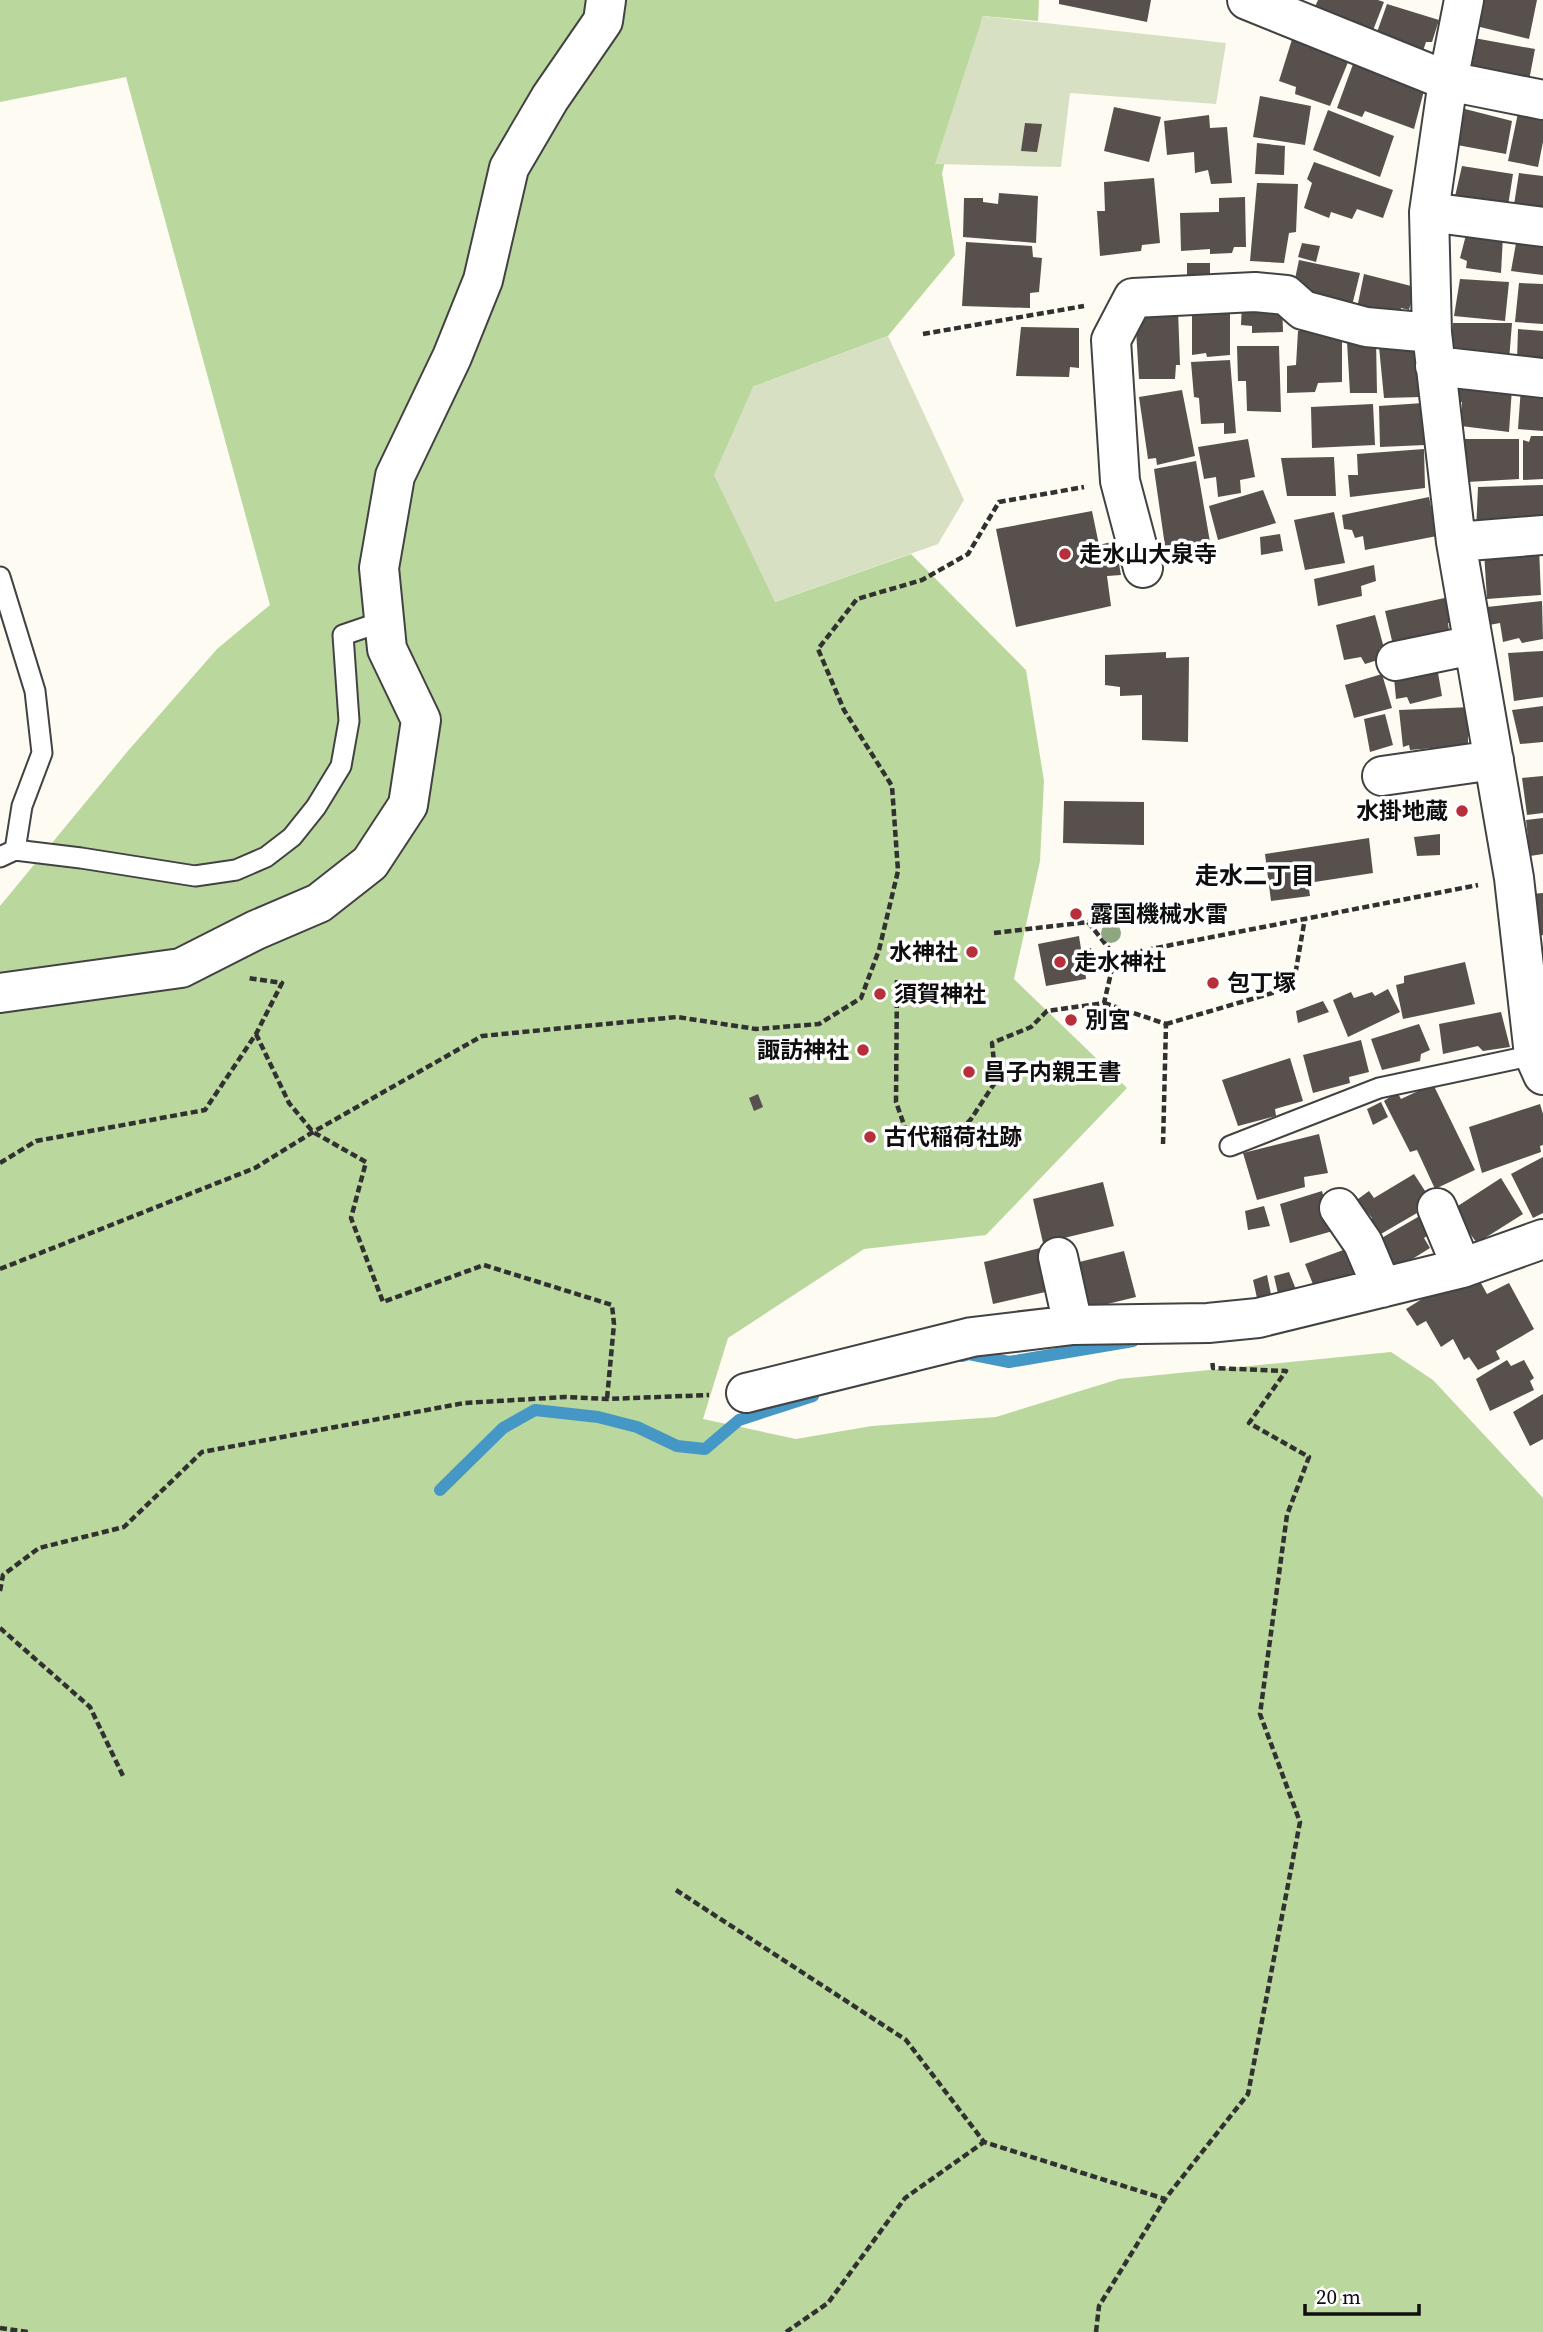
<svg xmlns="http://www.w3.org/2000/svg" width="1543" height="2332" font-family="'Source Serif 4','Noto Sans JP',serif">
<rect width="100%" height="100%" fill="#fefbf2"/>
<!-- forest -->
<path fill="#bad79d" d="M 0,0 L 1039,0 L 1038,21 L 983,16 L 942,173 L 955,255 L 888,336 L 753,387 L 775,602 L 911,554 L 1026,670 L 1044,781 L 1040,861 L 1014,979 L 1127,1088 L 986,1235 L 864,1249 L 728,1338 L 703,1419 L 796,1439 L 872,1426 L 996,1417 L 1119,1379 L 1391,1352 L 1433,1380 L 1543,1498 L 1543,2332 L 0,2332 L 0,906 L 127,752 L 217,649 L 270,605 L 126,77 L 0,102 Z"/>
<!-- cemetery -->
<path fill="#d8e0c3" d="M 983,16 L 1226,43 L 1216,104 L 1070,93 L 1061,167 L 935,164 Z
M 888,336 L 964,500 L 938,544 L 775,602 L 714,475 L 753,387 Z"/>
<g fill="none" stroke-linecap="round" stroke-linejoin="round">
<!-- stream -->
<path stroke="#4597c5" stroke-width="12" d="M 962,1356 L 969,1354 L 1009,1362 L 1133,1341
M 440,1490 L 503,1428 L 535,1410 L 598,1417 L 637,1427 L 677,1446 L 705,1449 L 739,1420 L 813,1396"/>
</g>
<!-- building -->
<path fill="#57504c" d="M 1059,0 L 1151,0 L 1147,22 L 1059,4 Z
M 1318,0 L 1378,0 L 1384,2 L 1372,33 L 1314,9 Z
M 1481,0 L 1537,0 L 1529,39 L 1476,26 Z
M 1387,4 L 1439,20 L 1432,42 L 1426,42 L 1423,51 L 1376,35 Z
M 1294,33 L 1351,55 L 1330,106 L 1295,94 L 1296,87 L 1279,81 Z
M 1474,38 L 1535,49 L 1527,91 L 1466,78 Z
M 1356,56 L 1426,83 L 1414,129 L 1365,111 L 1362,117 L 1337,108 Z
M 1260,96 L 1311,106 L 1305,145 L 1253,137 Z
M 1114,107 L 1161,117 L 1149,162 L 1104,151 Z
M 1465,109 L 1512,121 L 1506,154 L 1457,145 Z
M 1328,110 L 1394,136 L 1380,177 L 1313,150 Z
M 1518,113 L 1543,119 L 1543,142 L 1538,167 L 1508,161 Z
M 1209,115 L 1210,128 L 1227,127 L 1232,183 L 1211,184 L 1208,170 L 1195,173 L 1194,152 L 1167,155 L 1164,121 Z
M 1025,123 L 1042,124 L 1037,152 L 1021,151 Z
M 1257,143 L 1285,146 L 1284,175 L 1255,174 Z
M 1314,162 L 1393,190 L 1383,218 L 1357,209 L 1352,219 L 1331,212 L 1329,218 L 1304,208 L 1312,183 L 1307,179 Z
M 1462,166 L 1513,174 L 1507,212 L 1453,205 Z
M 1519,173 L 1543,176 L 1543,215 L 1513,211 Z
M 1154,178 L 1160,243 L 1142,245 L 1141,251 L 1100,256 L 1097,211 L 1105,211 L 1104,182 Z
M 1257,183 L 1298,184 L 1296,232 L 1289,233 L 1284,263 L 1250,261 Z
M 999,193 L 1038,196 L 1036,243 L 963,237 L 964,198 L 983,198 L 983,202 L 998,204 Z
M 1245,197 L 1246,247 L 1234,247 L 1232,253 L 1210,254 L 1210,249 L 1181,251 L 1180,213 L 1219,212 L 1219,198 Z
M 1467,231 L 1503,236 L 1501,273 L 1466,268 L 1467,261 L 1460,258 Z
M 1518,232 L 1543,236 L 1543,275 L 1511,271 Z
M 966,242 L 1032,246 L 1033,257 L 1042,258 L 1039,292 L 1030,293 L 1030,308 L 962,306 Z
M 1302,243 L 1320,246 L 1316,262 L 1298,257 Z
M 1299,260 L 1360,273 L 1350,314 L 1293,288 Z
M 1187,263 L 1210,263 L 1210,282 L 1187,283 Z
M 1364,274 L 1415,287 L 1409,310 L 1401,308 L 1398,321 L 1356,313 Z
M 1460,279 L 1509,282 L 1505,321 L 1454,316 Z
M 1519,283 L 1543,284 L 1543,324 L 1515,322 Z
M 1242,301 L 1282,301 L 1283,332 L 1252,333 L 1252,326 L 1241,325 Z
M 1178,310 L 1180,365 L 1176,365 L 1175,379 L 1139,379 L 1135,313 Z
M 1192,313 L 1230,314 L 1230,355 L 1207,357 L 1206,353 L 1192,355 Z
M 1453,323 L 1512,323 L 1509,360 L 1451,358 Z
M 1021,327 L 1079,328 L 1079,368 L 1070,367 L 1069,377 L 1016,376 Z
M 1518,329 L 1543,331 L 1543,362 L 1517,360 Z
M 1298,331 L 1342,331 L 1342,382 L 1318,383 L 1315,392 L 1287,393 L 1287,366 L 1296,365 Z
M 1376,339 L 1377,393 L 1350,393 L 1347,342 Z
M 1418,345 L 1421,397 L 1384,398 L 1379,347 Z
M 1237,346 L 1279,346 L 1281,412 L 1247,411 L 1246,381 L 1238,381 Z
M 1230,360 L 1236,433 L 1224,434 L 1224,423 L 1201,424 L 1199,398 L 1194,397 L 1191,362 Z
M 1459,382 L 1512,388 L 1509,432 L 1461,426 L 1462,402 L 1456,401 Z
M 1521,387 L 1543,389 L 1543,431 L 1518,429 Z
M 1182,390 L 1195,456 L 1157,465 L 1156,458 L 1148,459 L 1139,397 Z
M 1423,403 L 1425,445 L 1380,447 L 1379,406 Z
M 1373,404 L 1375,445 L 1312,448 L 1311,407 Z
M 1531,436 L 1543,436 L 1543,479 L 1523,480 L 1523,440 L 1529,442 Z
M 1248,439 L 1255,477 L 1240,480 L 1241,493 L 1218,497 L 1216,477 L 1204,479 L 1198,447 Z
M 1458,439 L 1519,439 L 1519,479 L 1467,482 Z
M 1424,449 L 1425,488 L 1350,497 L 1348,475 L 1358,475 L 1357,454 Z
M 1334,457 L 1336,496 L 1287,496 L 1281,458 Z
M 1196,461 L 1210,542 L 1174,547 L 1173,545 L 1165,546 L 1154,469 Z
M 1543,485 L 1543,529 L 1476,532 L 1478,487 Z
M 1263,490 L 1276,523 L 1218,540 L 1209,506 Z
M 1429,497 L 1437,536 L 1365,550 L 1363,536 L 1355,538 L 1352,530 L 1344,529 L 1342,515 Z
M 1092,511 L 1099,545 L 1115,541 L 1121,575 L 1107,576 L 1111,606 L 1016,627 L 996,529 Z
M 1334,512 L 1345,563 L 1305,570 L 1294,520 Z
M 1280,534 L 1283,551 L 1261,555 L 1260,537 Z
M 1539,548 L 1541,595 L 1487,599 L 1484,552 Z
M 1374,565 L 1376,581 L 1361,586 L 1362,596 L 1318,606 L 1314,579 Z
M 1449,597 L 1453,623 L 1448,623 L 1450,638 L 1393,645 L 1385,611 Z
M 1542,601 L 1543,639 L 1522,643 L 1519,638 L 1503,642 L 1500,623 L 1489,625 L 1487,607 Z
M 1375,615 L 1384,648 L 1379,648 L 1381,659 L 1365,664 L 1361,657 L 1344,660 L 1336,625 Z
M 1543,651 L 1543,697 L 1514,701 L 1508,653 Z
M 1166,652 L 1166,658 L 1189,657 L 1188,742 L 1142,740 L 1142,695 L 1120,696 L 1120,687 L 1105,685 L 1105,655 Z
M 1437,667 L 1442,696 L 1410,704 L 1407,697 L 1396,699 L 1394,678 Z
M 1382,674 L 1392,708 L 1354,718 L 1345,685 Z
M 1543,706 L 1543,742 L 1520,744 L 1512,710 Z
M 1472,707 L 1473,731 L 1468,732 L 1468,745 L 1410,750 L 1409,745 L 1403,747 L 1399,710 Z
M 1385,714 L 1393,745 L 1370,752 L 1364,719 Z
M 1543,776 L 1543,813 L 1527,815 L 1522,778 Z
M 1064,801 L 1144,802 L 1144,845 L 1063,843 Z
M 1543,818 L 1543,854 L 1530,856 L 1526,820 Z
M 1440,834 L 1440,855 L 1417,856 L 1414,837 Z
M 1369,838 L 1373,873 L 1308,883 L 1310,896 L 1271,901 L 1265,854 Z
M 1543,893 L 1543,935 L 1535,937 L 1531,894 Z
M 1079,936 L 1081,949 L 1091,948 L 1095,965 L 1085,967 L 1086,979 L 1046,986 L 1038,944 Z
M 1465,962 L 1475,1004 L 1403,1019 L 1396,985 L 1404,983 L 1404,976 Z
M 1388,989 L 1400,1012 L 1348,1037 L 1333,1000 L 1351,992 L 1354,998 L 1372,992 L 1375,996 Z
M 1323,1001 L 1329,1012 L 1298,1023 L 1296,1011 Z
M 1501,1012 L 1510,1047 L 1483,1051 L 1478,1046 L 1443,1054 L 1439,1024 Z
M 1419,1024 L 1430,1050 L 1421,1054 L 1420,1061 L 1382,1070 L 1371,1039 Z
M 1361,1040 L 1369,1072 L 1349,1077 L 1350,1083 L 1313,1093 L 1303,1055 Z
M 1290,1058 L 1303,1101 L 1275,1109 L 1276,1116 L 1238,1126 L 1222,1080 Z
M 1433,1084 L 1475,1170 L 1435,1189 L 1417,1150 L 1410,1152 L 1384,1101 L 1397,1092 L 1401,1099 Z
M 758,1094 L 763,1107 L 754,1111 L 749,1098 Z
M 1381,1102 L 1388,1117 L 1373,1125 L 1367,1109 Z
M 1540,1104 L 1543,1114 L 1543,1145 L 1540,1146 L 1541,1152 L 1482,1173 L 1469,1127 Z
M 1319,1134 L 1328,1173 L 1304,1177 L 1305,1187 L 1257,1200 L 1243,1153 Z
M 1543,1157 L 1543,1213 L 1533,1218 L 1511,1174 Z
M 1414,1174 L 1429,1197 L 1416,1207 L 1417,1213 L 1374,1238 L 1367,1223 L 1372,1218 L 1365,1210 L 1359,1214 L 1354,1202 L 1369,1191 L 1374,1198 Z
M 1501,1178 L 1523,1214 L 1477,1243 L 1464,1226 L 1447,1213 Z
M 1103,1182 L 1114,1226 L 1043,1243 L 1033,1199 Z
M 1322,1191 L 1333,1231 L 1290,1243 L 1280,1204 Z
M 1264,1206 L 1270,1226 L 1248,1230 L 1245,1211 Z
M 1430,1210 L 1438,1228 L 1424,1238 L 1430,1248 L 1390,1273 L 1373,1243 Z
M 1357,1245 L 1366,1274 L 1316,1292 L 1305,1264 Z
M 1044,1247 L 1054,1290 L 993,1304 L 984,1262 Z
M 1124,1251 L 1136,1297 L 1079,1311 L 1067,1265 Z
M 1289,1272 L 1297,1292 L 1279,1298 L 1274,1276 Z
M 1476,1274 L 1487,1294 L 1509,1283 L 1534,1329 L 1496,1351 L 1500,1359 L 1478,1370 L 1469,1357 L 1464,1360 L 1453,1339 L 1441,1347 L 1426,1321 L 1417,1326 L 1406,1309 L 1438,1289 L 1440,1294 Z
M 1267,1275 L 1273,1304 L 1259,1307 L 1253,1280 Z
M 1507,1360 L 1511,1366 L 1524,1360 L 1534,1378 L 1530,1381 L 1534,1390 L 1490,1411 L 1476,1379 Z
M 1543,1394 L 1543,1439 L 1530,1446 L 1513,1412 Z"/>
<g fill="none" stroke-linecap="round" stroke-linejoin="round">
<!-- service casing -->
<g stroke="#424242" stroke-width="23">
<path id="service" d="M 0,577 L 35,691 L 42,753 L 22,806 L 15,850
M 0,857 L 15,850 L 81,858 L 195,876 L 236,870 L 266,857 L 292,837 L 316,807 L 341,766 L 349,721 L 343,635 L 384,621
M 1230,1146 L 1379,1088 L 1534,1055"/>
</g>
<!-- minor casing -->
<g stroke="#424242" stroke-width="42">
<path id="minor" d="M 1247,0 L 1448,81 L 1543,100
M 1464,0 L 1448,81 L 1429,212 L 1432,333 L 1456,542 L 1514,878 L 1534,1055 L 1543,1075
M 1429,212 L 1543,227
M 1435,366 L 1543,378
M 1456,542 L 1543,535
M 1143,568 L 1120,481 L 1111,340 L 1133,298 L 1255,292 L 1286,295 L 1303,310 L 1366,327 L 1432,333
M 1396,661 L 1473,645
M 1382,776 L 1494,760
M 0,993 L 181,968 L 256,930 L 319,903 L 370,863 L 408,805 L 421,720 L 387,649 L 379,568 L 395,476 L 452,357 L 483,280 L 509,168 L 550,98 L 603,21 L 606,0
M 1339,1208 L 1363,1243 L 1382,1288
M 1437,1208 L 1462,1268
M 1058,1257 L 1073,1325
M 746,1393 L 972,1337 L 1073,1325 L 1208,1323 L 1258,1318 L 1462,1268 L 1543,1239"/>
</g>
<!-- path -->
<path stroke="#313131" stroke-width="4.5" stroke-dasharray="7 3.5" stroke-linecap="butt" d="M 923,334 L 1084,306
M 994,933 L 1088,922 L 1115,956
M 1115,956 L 1478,885
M 897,980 L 896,1102 L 909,1139 L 948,1146 L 971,1119 L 996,1081 L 992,1043 L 1031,1027 L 1047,1011 L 1104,1003 L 1115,956
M 1104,1003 L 1166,1024 L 1163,1145
M 1166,1024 L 1293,987 L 1305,918
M 256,1034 L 289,1103 L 313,1132 L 366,1162 L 351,1218 L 383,1302 L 484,1265 L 612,1305 L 614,1324 L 607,1399
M 0,1163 L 36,1141 L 205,1110 L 256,1034 L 282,983 L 248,978
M 0,1269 L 255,1168 L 313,1132 L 482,1036 L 677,1017 L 756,1029 L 819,1024 L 861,998 L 879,950 L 898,871 L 892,786 L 844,710 L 818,649 L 857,599 L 922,580 L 968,554 L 999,502 L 1084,487
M 0,1591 L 3,1575 L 39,1548 L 124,1527 L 202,1452 L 464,1403 L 565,1397 L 607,1399 L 709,1395
M 0,1628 L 90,1707 L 124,1778
M 676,1890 L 906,2040 L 984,2142 L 1165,2199
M 0,2328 L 28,2332
M 786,2332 L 828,2303 L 905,2198 L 984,2142
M 1096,2332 L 1099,2306 L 1165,2199 L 1248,2094 L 1300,1822 L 1260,1714 L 1287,1515 L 1309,1457 L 1249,1423 L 1286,1371 L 1213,1368 L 1212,1360"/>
<!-- service -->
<use href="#service" stroke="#fff" stroke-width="19"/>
<!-- minor -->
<use href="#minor" stroke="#fff" stroke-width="38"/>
</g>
<!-- trees -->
<circle fill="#8ea780" cx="1111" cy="933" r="10"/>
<!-- markers -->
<g fill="#b72f3b" stroke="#fff" stroke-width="2.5">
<circle cx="1065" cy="554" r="7"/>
<circle cx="1462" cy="811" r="7"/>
<circle cx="1076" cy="914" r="7"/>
<circle cx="972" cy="952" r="7"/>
<circle cx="1060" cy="962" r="7"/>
<circle cx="1213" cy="983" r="7"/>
<circle cx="880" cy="994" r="7"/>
<circle cx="1071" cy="1020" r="7"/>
<circle cx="863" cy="1050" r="7"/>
<circle cx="969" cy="1072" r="7"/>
<circle cx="870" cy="1137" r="7"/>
</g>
<g text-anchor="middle" stroke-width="7" stroke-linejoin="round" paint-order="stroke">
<!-- poi labels -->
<g font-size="23" font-weight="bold" fill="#0f0f0f" stroke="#fff" text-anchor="start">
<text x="1079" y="562">走水山大泉寺</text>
<text x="1448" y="819" text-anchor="end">水掛地蔵</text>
<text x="1090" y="922">露国機械水雷</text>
<text x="958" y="960" text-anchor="end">水神社</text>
<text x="1074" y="970">走水神社</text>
<text x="1227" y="991">包丁塚</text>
<text x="894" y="1002">須賀神社</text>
<text x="1085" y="1028">別宮</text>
<text x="849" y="1058" text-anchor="end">諏訪神社</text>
<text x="983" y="1080">昌子内親王書</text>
<text x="884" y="1145">古代稲荷社跡</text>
</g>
<!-- neighbourhood labels -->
<g font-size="24" font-weight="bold" fill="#0f0f0f" stroke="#fff">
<text x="1255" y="884">走水二丁目</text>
</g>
</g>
<!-- scale -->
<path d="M1305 2304v10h114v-10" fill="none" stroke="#0f0f0f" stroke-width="3.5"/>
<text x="1316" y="2304" font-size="21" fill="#0f0f0f" stroke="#ffffff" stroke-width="5" paint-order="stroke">20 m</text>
</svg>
